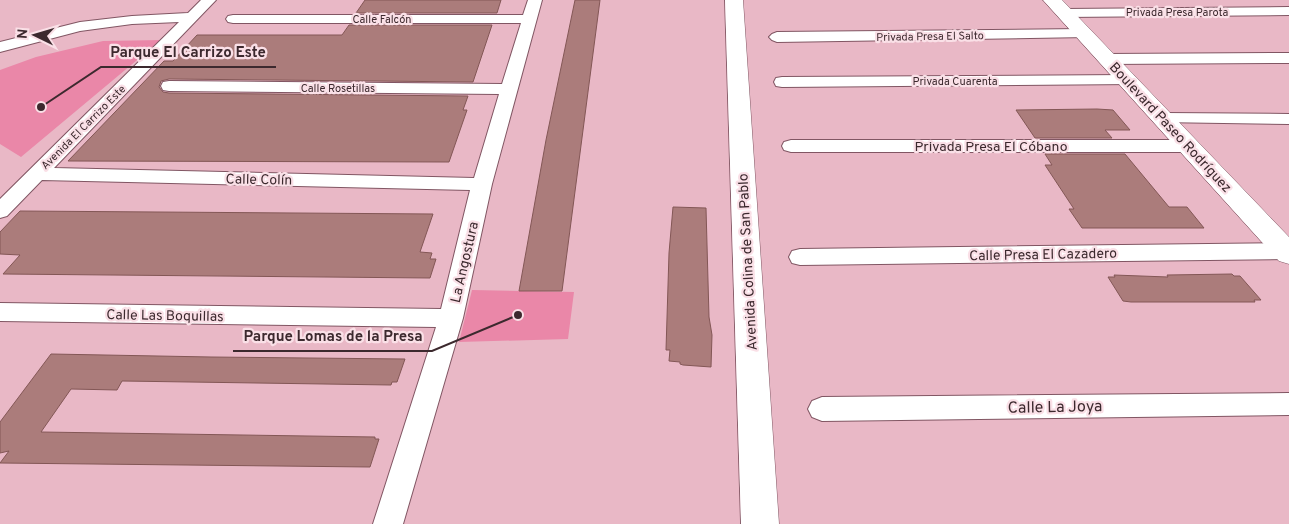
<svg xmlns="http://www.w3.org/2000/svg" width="1289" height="524" font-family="Overpass,sans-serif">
<rect width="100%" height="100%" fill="#e9b8c6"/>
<!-- green -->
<path fill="#ea87a8" d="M 161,40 L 21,157 L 0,144 L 0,70 L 36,57 L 103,41 Z
M 472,290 L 574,292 L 568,339 L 459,342 Z"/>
<!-- building -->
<path fill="#ab7c7b" stroke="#835756" d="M 365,0 L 501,0 L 497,13 L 356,13 Z
M 575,0 L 600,0 L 562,291 L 519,291 L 546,140 Z
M 349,25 L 492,25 L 473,82 L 169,79 L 161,81 L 159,87 L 163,92 L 169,93 L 468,96 L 463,110 L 467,110 L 449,162 L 68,161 L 164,61 L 173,61 L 197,35 L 342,35 Z
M 1097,109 L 1113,110 L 1130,130 L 1105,130 L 1112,138 L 1035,138 L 1016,110 Z
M 1045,154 L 1125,154 L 1169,207 L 1187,207 L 1204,228 L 1082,228 L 1069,209 L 1074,209 L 1045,165 L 1052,165 Z
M 673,207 L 706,208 L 709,317 L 712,335 L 711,367 L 683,365 L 680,364 L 680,362 L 669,361 L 670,350 L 666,350 L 669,253 Z
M 20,211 L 433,214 L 420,252 L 432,253 L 430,259 L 436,259 L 430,278 L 3,274 L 20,255 L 0,254 L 0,232 Z
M 1232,274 L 1234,276 L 1240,276 L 1261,300 L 1254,300 L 1255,302 L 1131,302 L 1123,301 L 1108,277 L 1115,277 L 1114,275 L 1168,277 L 1167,275 Z
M 51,354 L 211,357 L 405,359 L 397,382 L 392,382 L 391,385 L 122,381 L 117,390 L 71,389 L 41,432 L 375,437 L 375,439 L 379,439 L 370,467 L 0,463 L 9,451 L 0,453 L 0,422 Z"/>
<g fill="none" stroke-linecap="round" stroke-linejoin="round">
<!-- street casing -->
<g stroke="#815663" stroke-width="2">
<path id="street" d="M 201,0 L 216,0 L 54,168 L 474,178 L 499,94 L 169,91 L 163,90 L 161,86 L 163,82 L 169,81 L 502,84 L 521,23 L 233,23 L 228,22 L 226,19 L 228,16 L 233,15 L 523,15 L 528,0 L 542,0 L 492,184 L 463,318 L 403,524 L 373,524 L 436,327 L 0,321 L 0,303 L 441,309 L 470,190 L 42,180 L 7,216 L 0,218 L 0,199 L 179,22 L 132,24 L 80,31 L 0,52 L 0,42 L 80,22 L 132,16 L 188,13 Z
M 1289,7 L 1289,15 L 1064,17 L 1059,16 L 1057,13 L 1059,10 L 1064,9 Z
M 1083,29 L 1088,31 L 1091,34 L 1088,37 L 777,42 L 772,40 L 769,37 L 772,34 L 777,32 Z
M 1289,53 L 1289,63 L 1107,64 L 1101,62 L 1099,59 L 1101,56 L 1107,54 Z
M 1128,75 L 1134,76 L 1136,80 L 1134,84 L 782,87 L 776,86 L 774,82 L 776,78 L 782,77 Z
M 1164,113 L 1289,114 L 1289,124 L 1158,122 L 1155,118 L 1158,114 Z
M 791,140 L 1190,140 L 1197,142 L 1199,146 L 1197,150 L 1190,152 L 791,152 L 784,150 L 782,146 L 784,142 Z
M 1286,243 L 1289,244 L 1289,258 L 1286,259 L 800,265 L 792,263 L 789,257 L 792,251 L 800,249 Z
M 1289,393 L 1289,415 L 822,421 L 812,417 L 808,409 L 812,401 L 822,397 Z"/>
</g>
<!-- secondary casing -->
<g stroke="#815663" stroke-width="1">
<path id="secondary" d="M 725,0 L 743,0 L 779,524 L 741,524 Z
M 1043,0 L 1062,0 L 1289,237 L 1289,264 L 1279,261 Z"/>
</g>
<!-- street -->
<use href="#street" fill="#fff" fill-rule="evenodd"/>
<!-- secondary -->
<use href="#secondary" fill="#fff" fill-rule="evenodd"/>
</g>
<g text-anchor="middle" stroke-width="4.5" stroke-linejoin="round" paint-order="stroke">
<!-- far-street labels -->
<g font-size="11" fill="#3c292e" stroke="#fae0e7">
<text x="1177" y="16">Privada Presa Parota</text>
<text x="382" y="23">Calle Falcón</text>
<text transform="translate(930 36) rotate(-1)" y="4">Privada Presa El Salto</text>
<text x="955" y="85">Privada Cuarenta</text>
<text x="338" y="92">Calle Rosetillas</text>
<text transform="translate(83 127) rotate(-45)" y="4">Avenida El Carrizo Este</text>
</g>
<!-- street labels -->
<g font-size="14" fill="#3c292e" stroke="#fae0e7">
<text transform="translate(1171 127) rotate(47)" y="5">Boulevard Paseo Rodríguez</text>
<text x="991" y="151">Privada Presa El Cóbano</text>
<text transform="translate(259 179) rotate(1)" y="5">Calle Colín</text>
<text transform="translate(1043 254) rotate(-1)" y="5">Calle Presa El Cazadero</text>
<text transform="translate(464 262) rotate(-77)" y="5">La Angostura</text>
<text transform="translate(747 262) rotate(-93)" y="5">Avenida Colina de San Pablo</text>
<text transform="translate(165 315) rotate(1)" y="5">Calle Las Boquillas</text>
</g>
<!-- near-street labels -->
<g font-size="16" fill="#3c292e" stroke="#fae0e7">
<text transform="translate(1055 406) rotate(-1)" y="6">Calle La Joya</text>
</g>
</g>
<!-- callouts -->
<path fill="none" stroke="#3c292e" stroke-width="2" d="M41 107L101 67H276M518 315L432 351H233"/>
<g fill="#3c292e" stroke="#fae0e7" stroke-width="2">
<circle cx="41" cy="107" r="5"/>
<circle cx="518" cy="315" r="5"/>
</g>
<g font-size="15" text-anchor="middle" font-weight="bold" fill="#3c292e" stroke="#fae0e7" stroke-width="4.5" stroke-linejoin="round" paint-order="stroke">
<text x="188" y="57">Parque El Carrizo Este</text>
<text x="333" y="341">Parque Lomas de la Presa</text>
</g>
<!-- north arrow -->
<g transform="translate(35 35) rotate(275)" stroke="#fae0e7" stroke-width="4" paint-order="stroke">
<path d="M0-4L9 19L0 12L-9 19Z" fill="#3c292e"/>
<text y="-8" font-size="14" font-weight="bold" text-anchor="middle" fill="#3c292e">N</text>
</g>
</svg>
